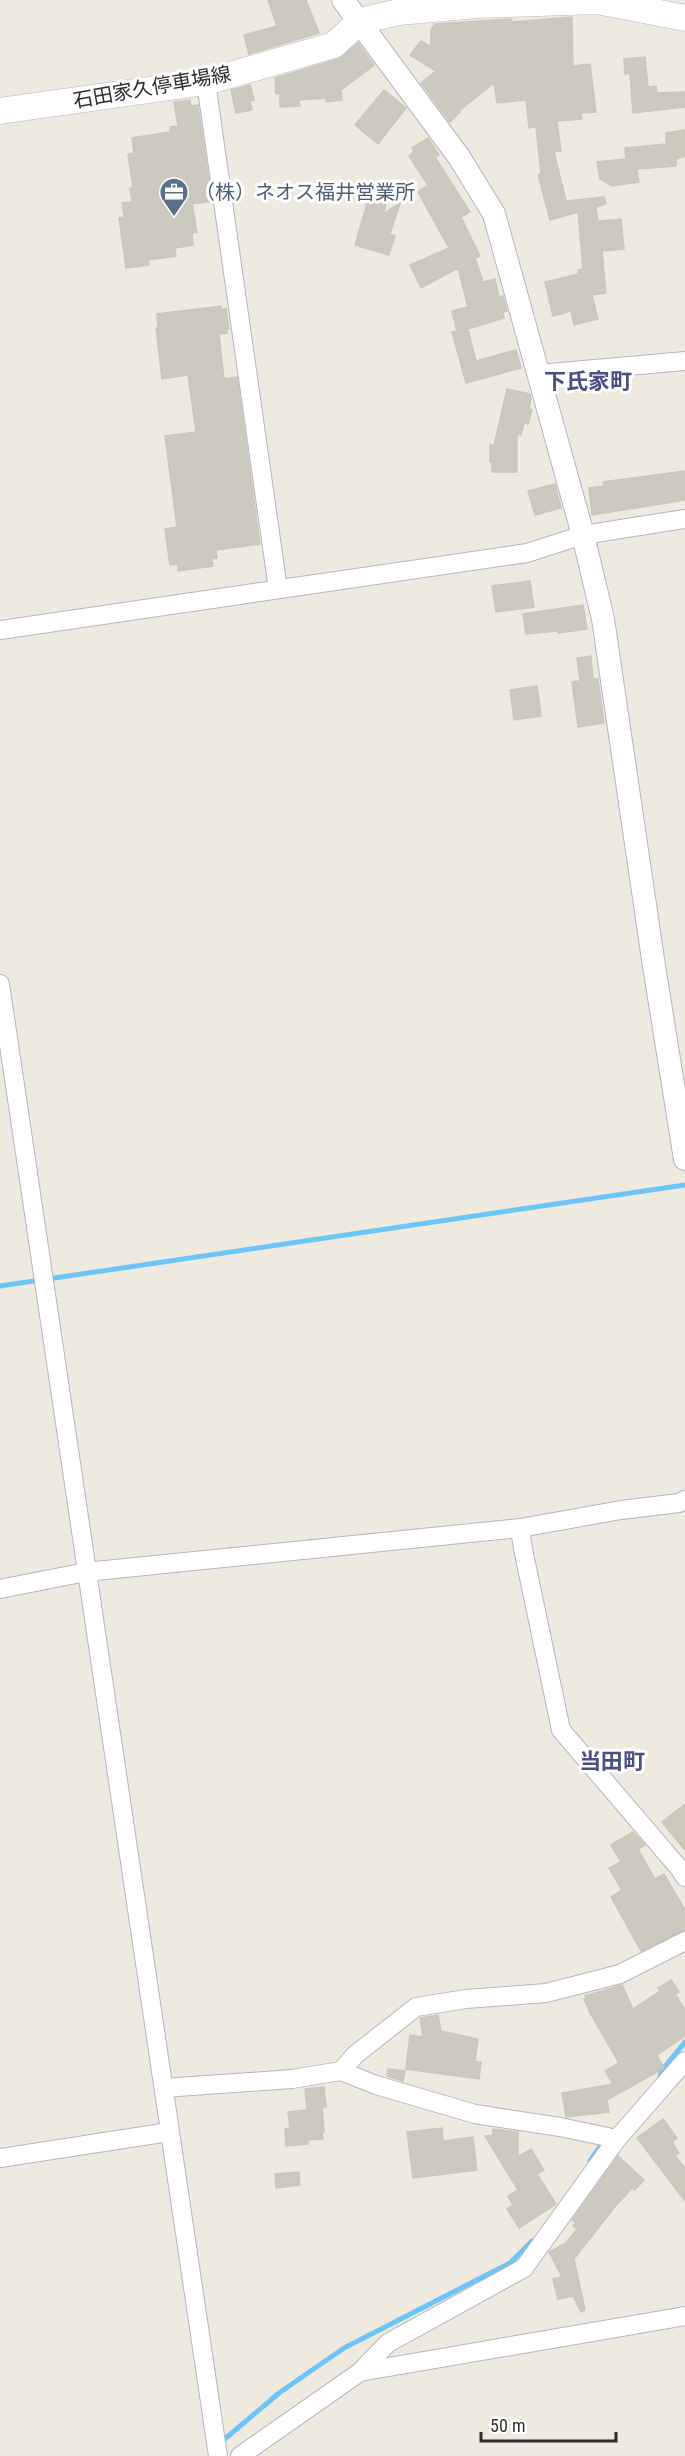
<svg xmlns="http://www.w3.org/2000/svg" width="685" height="2456" font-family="'Roboto Condensed','Noto Sans JP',sans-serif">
<rect width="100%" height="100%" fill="#efeadf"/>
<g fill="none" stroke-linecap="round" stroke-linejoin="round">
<!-- stream -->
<path stroke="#6dc4f7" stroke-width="5" d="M 0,1286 L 685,1185
M 659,2081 L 662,2070 L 685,2042
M 590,2161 L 604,2141
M 220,2443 L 279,2393 L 344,2348 L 510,2263 L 532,2241"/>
</g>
<!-- building -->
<path fill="#cbc8be" stroke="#cbc7b8" stroke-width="1.5" d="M 268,0 L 306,0 L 319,33 L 249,54 L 244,35 L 277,26 Z
M 572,17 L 573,66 L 590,64 L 596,112 L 581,113 L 582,119 L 557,121 L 561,151 L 554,152 L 566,201 L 604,197 L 606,204 L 596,207 L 598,221 L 621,219 L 624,249 L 602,251 L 606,293 L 592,295 L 598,319 L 574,325 L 571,311 L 553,316 L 545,282 L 578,274 L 578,270 L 583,269 L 578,212 L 550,220 L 538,175 L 541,174 L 536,127 L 529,128 L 526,100 L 497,103 L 494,83 L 459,111 L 460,112 L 450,122 L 421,83 L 436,71 L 410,55 L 421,41 L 431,47 L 431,29 L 435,24 L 511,19 L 512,22 Z
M 358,43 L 374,65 L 341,90 L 342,100 L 326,102 L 326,98 L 299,100 L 300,106 L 280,107 L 280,93 L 276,94 L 275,78 L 338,59 Z
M 645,57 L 648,87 L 656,86 L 657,93 L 685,92 L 685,107 L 633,113 L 630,73 L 625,74 L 624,59 Z
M 250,85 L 254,100 L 250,101 L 252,110 L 236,113 L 231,90 Z
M 384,90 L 406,108 L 378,144 L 355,125 Z
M 190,100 L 191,106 L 198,105 L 212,201 L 192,204 L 197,232 L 192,233 L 193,245 L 175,248 L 176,256 L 148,260 L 149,265 L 126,268 L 119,218 L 124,217 L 122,203 L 132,202 L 130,188 L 133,188 L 128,154 L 134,153 L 132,138 L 170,132 L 170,127 L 178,126 L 174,102 Z
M 685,130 L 685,156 L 676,159 L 676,166 L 637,169 L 639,182 L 612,186 L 600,179 L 597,162 L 626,159 L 625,148 L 666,144 L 666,133 Z
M 428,138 L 439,155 L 435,157 L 470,212 L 461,217 L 480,256 L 475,258 L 483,282 L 495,279 L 499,297 L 503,296 L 507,311 L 503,312 L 504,318 L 468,329 L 476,361 L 516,350 L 521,368 L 466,383 L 452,332 L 457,331 L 452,311 L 468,307 L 458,268 L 421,288 L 410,265 L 449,248 L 418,192 L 428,185 L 409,156 L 414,151 L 412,148 Z
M 361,185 L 389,195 L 383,214 L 400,203 L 390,234 L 395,236 L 389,255 L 355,245 L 367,203 L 356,199 Z
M 221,306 L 221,309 L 226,309 L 229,329 L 226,329 L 227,333 L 219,334 L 224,379 L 237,377 L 260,544 L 216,550 L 217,558 L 212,559 L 213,566 L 178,571 L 178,564 L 170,565 L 165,529 L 177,527 L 165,436 L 196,432 L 188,375 L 162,379 L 156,328 L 158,328 L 157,314 Z
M 507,389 L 530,394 L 531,399 L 529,409 L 532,410 L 528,424 L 524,423 L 521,435 L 517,434 L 517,472 L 492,472 L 492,462 L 490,462 L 490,445 L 494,445 Z
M 685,471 L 685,500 L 592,515 L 589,488 L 604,486 L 603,482 Z
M 555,484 L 561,508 L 535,515 L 528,491 Z
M 530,581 L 534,607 L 496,612 L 492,586 Z
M 583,605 L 587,629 L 558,633 L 557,631 L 526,634 L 523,614 Z
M 591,656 L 593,679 L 598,679 L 604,723 L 578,727 L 572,682 L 580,681 L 577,658 Z
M 537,686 L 541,716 L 514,720 L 510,690 Z
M 685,1804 L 685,1850 L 662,1822 Z
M 633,1832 L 645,1845 L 638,1849 L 655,1879 L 664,1874 L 685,1910 L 685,1930 L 641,1951 L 611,1897 L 622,1890 L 609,1868 L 621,1862 L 611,1845 Z
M 671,1980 L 679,1992 L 675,1994 L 685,2010 L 685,2036 L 657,2055 L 664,2068 L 607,2100 L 609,2112 L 566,2117 L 562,2093 L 613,2084 L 605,2071 L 619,2063 L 590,2013 L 584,1999 L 586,1998 L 585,1996 L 622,1985 L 633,2009 L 660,1991 L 658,1988 Z
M 438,2015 L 441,2031 L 478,2039 L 475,2062 L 481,2062 L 479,2079 L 406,2069 L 410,2035 L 423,2037 L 420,2018 Z
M 388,2069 L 405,2071 L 403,2081 L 387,2076 Z
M 324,2087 L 326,2107 L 322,2107 L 324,2132 L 322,2132 L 323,2139 L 308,2140 L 308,2144 L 286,2146 L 285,2129 L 290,2128 L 288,2112 L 307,2110 L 305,2089 Z
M 663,2119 L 677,2138 L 672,2142 L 679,2153 L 675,2156 L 685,2168 L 685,2201 L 637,2138 Z
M 442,2128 L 443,2141 L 473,2137 L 477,2170 L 413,2178 L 407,2132 Z
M 493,2129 L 518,2132 L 518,2157 L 531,2149 L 544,2170 L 537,2174 L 556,2204 L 519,2228 L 507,2209 L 513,2205 L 508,2196 L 518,2190 L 485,2136 L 493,2135 Z
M 618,2156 L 644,2180 L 635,2190 L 632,2188 L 613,2209 L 574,2259 L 585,2310 L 581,2312 L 573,2296 L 558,2299 L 553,2279 L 562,2277 L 549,2252 L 566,2243 L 577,2229 L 573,2226 L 576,2223 L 572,2220 Z
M 299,2172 L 300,2185 L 276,2188 L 275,2174 Z"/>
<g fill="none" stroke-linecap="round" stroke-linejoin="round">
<!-- minor casing -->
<g stroke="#b3b4c2" stroke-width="20">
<path id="minor" d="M 206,82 L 278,589
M 539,374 L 685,361
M 0,630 L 527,553 L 583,535 L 685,519
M 0,984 L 218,2456
M 520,1528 L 523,1549 L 561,1730 L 679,1868 L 685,1877
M 0,1589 L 86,1572 L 520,1528 L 621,1510 L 679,1503 L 685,1500
M 341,2071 L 355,2055 L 416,2007 L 466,1999 L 546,1993 L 620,1974 L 685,1941
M 164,2088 L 292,2079 L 341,2071 L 376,2085 L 475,2114 L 560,2127 L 617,2139
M 0,2158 L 169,2132
M 360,2372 L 685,2316
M 240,2456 L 360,2372 L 388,2343 L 524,2268 L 617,2139 L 685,2061"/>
</g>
<!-- tertiary casing -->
<g stroke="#b3b4c2" stroke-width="24">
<path id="tertiary" d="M 343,0 L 459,157 L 494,214 L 583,535 L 603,619 L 654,966 L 685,1159"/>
</g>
<!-- secondary casing -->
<g stroke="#b3b4c2" stroke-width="27">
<path id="secondary" d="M 0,111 L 206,82 L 334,45 L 360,21 L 399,12 L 477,5 L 597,1 L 685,18"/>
</g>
<!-- minor -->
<use href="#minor" stroke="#fff" stroke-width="18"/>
<!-- tertiary -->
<use href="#tertiary" stroke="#fff" stroke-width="22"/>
<!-- secondary -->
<use href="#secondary" stroke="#fff" stroke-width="26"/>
</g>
<!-- icons -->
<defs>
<g id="office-pin" transform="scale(1.5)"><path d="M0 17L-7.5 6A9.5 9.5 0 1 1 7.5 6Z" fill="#5c6f8a" stroke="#fff"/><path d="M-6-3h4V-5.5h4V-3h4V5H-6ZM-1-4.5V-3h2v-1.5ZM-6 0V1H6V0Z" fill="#fff"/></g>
</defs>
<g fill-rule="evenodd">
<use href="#office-pin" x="174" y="192"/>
</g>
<g text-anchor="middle" stroke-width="6" stroke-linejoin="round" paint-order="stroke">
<!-- street labels -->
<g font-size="20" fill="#2d2d2d" stroke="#fff">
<text transform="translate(152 87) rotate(-10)" y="7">石田家久停車場線</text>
</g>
<!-- service labels -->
<g font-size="20" fill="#4e5e75" stroke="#fff" text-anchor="start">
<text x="195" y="199">（株）ネオス福井営業所</text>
</g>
<!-- quarter labels -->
<g font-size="22" font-weight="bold" fill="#4a4e82" stroke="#fff">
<text x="588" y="389">下氏家町</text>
<text x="612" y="1769">当田町</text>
</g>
</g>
<!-- scale -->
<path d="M481 2432v9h135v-9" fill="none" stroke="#2d2d2d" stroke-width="3"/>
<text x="490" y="2432" font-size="18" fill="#2d2d2d" stroke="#ffffff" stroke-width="4.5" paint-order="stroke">50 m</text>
</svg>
